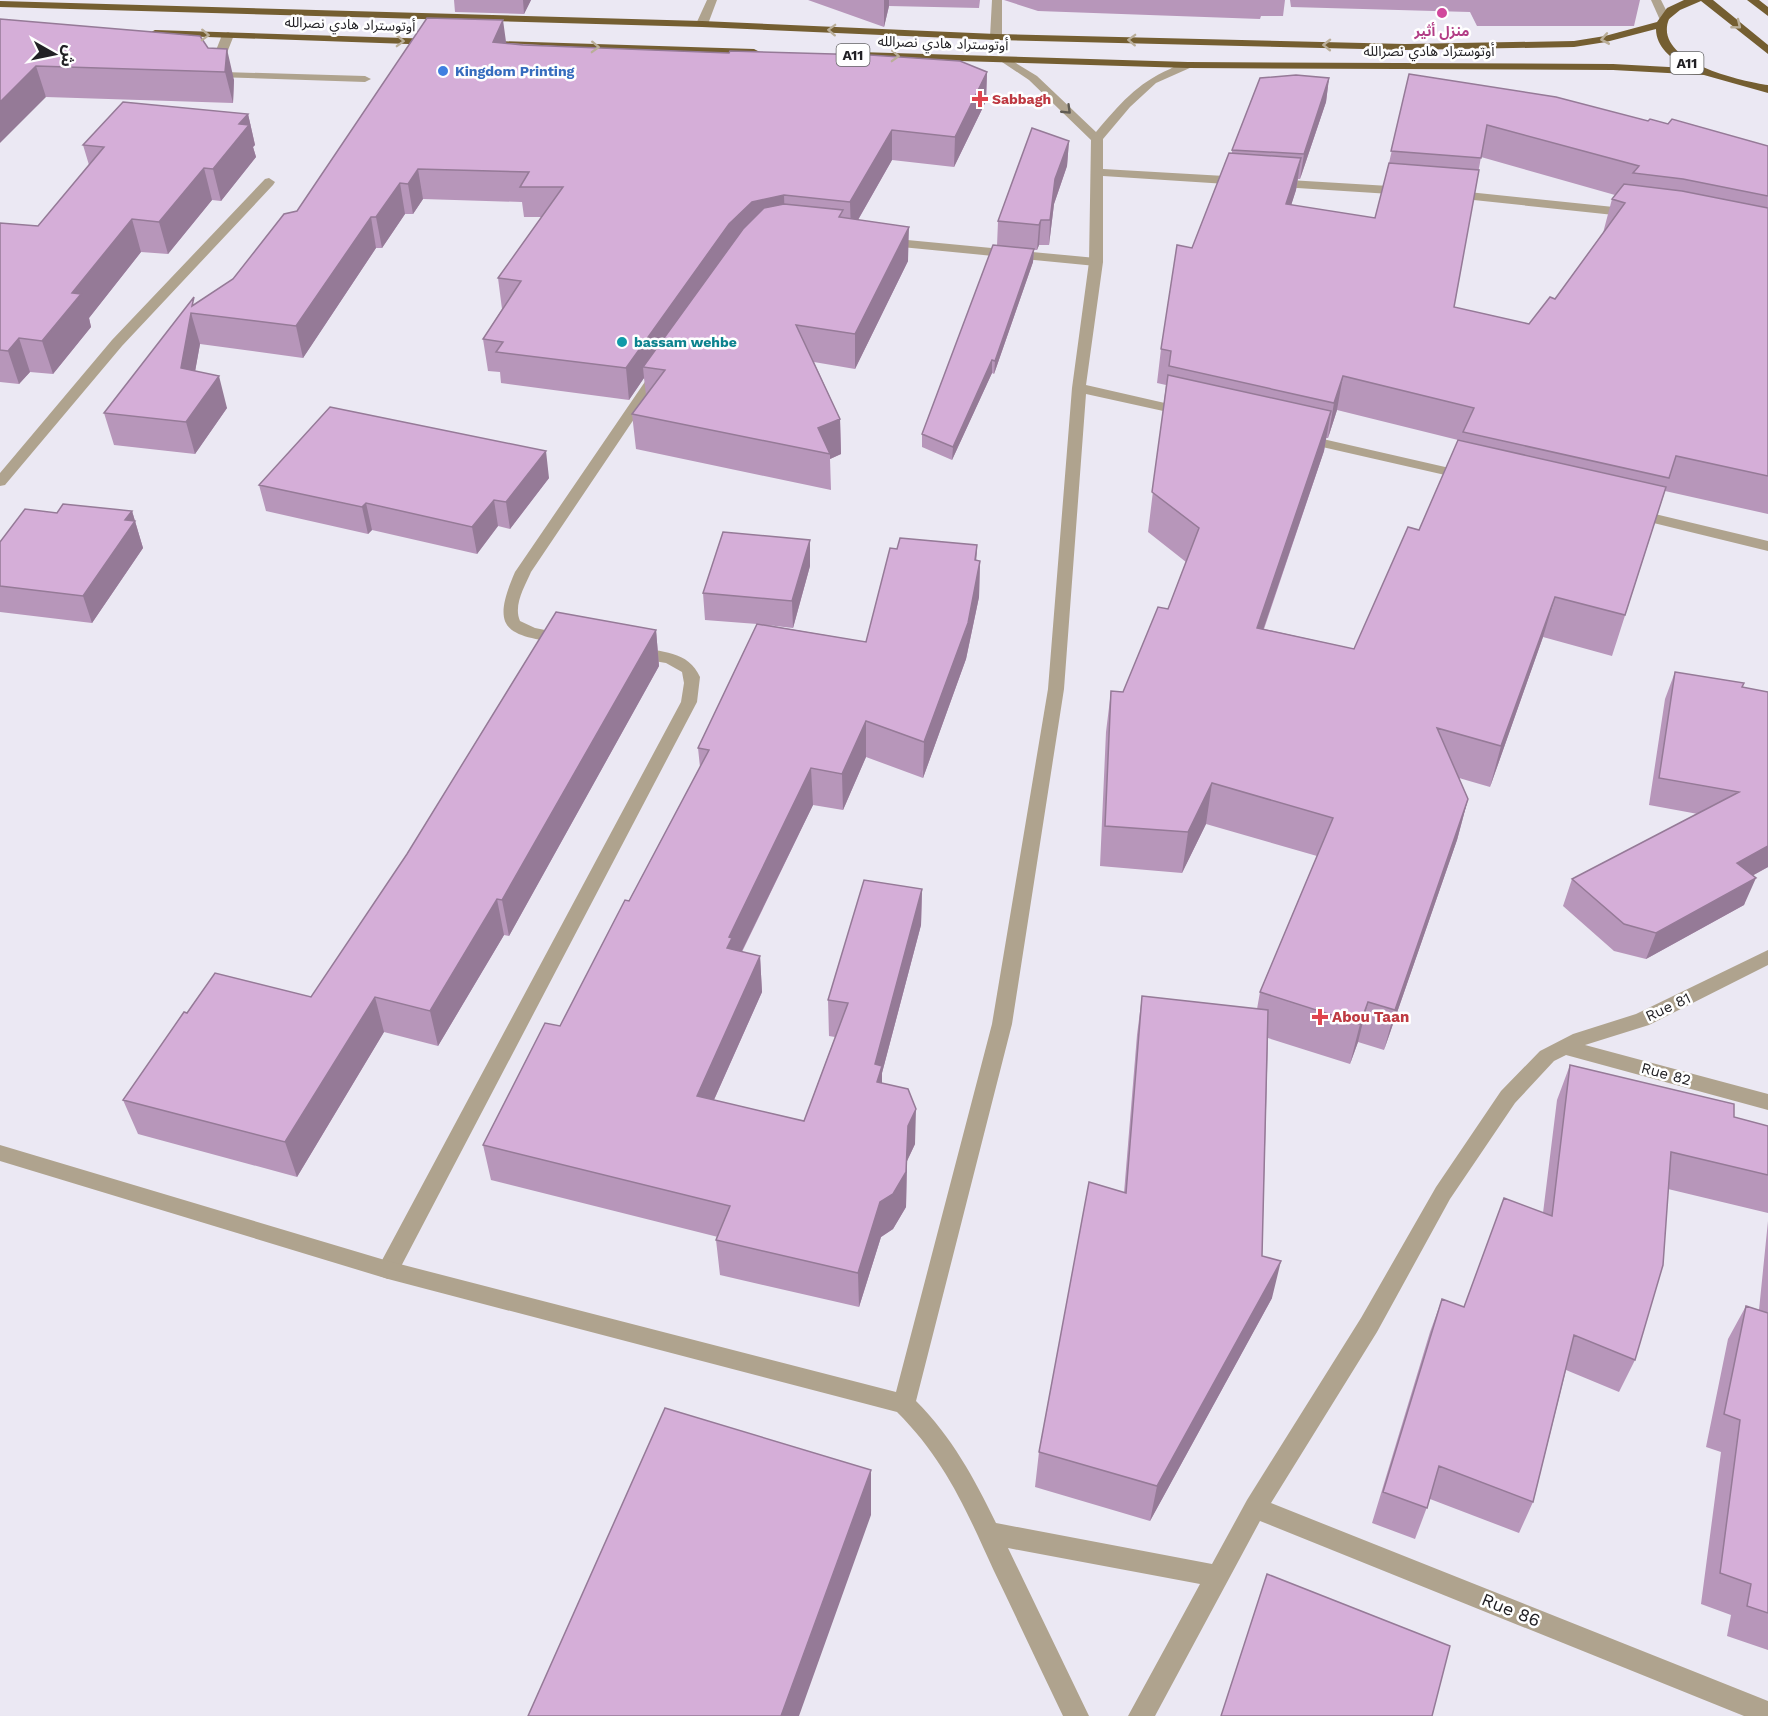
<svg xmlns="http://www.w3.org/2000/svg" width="1768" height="1716" font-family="'Work Sans','Noto Sans Arabic',sans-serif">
<rect width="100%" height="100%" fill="#ebe8f3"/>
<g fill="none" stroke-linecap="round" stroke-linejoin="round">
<!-- service -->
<path fill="#afa38e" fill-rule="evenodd" d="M 228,32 L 234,35 L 221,68 L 223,72 L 365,76 L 371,79 L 365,82 L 215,77 L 209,68 L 222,35 Z
M 886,238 L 1096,258 L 1103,262 L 1096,266 L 881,245 L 880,242 L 881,239 Z
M 660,366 L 667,370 L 531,572 C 525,586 513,605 520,621 L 535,628 L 570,635 L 572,639 L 570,643 L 564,644 C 508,635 489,632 515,572 L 655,367 Z
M 636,648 C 660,651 689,651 700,677 L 697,702 L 396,1276 L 388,1279 L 380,1276 L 377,1270 L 380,1264 L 681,702 L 684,683 L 682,672 L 666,663 L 630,657 L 628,653 L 630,649 Z"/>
<!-- minor -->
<path fill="#afa38e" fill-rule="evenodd" d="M 707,0 L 717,0 L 708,24 L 702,27 L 696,24 Z
M 992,0 L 1002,0 L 1002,37 L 996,40 L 990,37 Z
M 1006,57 L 1037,76 L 1096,132 C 1120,104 1136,84 1170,69 C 1177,65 1184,61 1192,63 L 1192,67 L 1156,83 L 1130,107 L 1103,139 L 1103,169 L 1242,177 L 1248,181 L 1242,185 L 1103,176 L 1103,262 L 1086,385 L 1191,409 L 1193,412 L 1186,416 L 1086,394 L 1064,689 L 1012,1024 L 916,1401 C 952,1437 974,1478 996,1523 L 1212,1564 L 1247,1500 L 1361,1318 L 1436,1187 L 1501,1091 L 1540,1051 L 1573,1034 L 1636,1014 L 1768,950 L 1768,965 L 1649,1025 L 1585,1045 L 1768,1094 L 1768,1110 L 1566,1055 L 1554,1061 L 1515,1103 L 1450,1199 L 1377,1332 L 1271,1503 L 1768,1701 L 1768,1716 L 1744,1716 L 1260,1521 L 1155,1716 L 1128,1716 L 1200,1584 L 1008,1548 L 1089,1716 L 1063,1716 C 1040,1668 1017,1619 994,1571 C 966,1510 946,1461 897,1412 L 388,1279 L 0,1161 L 0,1145 L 388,1261 L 896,1392 L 992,1024 L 1048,689 L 1072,388 L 1089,262 L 1091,140 L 1029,80 L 1002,62 L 1000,60 Z
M 269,178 L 275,182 L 273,185 L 122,346 L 5,485 L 0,486 L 0,473 L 112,340 L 265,179 Z
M 1272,179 L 1406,187 L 1412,191 L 1406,195 L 1268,186 L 1266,183 L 1268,180 Z
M 1449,190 L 1633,209 L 1639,213 L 1633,217 L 1445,197 L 1443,194 Z
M 1301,434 L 1467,472 L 1474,476 L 1467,480 L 1296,441 L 1294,438 L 1296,435 Z
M 1634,509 L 1768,541 L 1768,551 L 1629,517 L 1626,514 L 1629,511 Z"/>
<!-- tertiary -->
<path fill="#afa38e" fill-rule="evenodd" d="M 1651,0 L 1661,0 L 1670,18 L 1668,20 L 1660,20 Z"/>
<!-- trunk -->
<path fill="#745e31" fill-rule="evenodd" d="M 1684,0 L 1713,0 L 1768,45 L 1768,54 L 1701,1 L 1680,10 L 1669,19 C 1652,61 1740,81 1768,85 L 1768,93 L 1704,75 L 1613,70 L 1188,68 L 859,58 L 853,55 L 859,52 L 1188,62 L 1613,64 L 1687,68 C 1672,59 1656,47 1656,29 L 1606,42 L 1574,47 L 1405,50 L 996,40 L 702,27 L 0,7 L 0,1 L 702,21 L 996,34 L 1405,44 L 1574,41 L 1605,36 L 1657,22 L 1667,8 Z
M 1747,0 L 1759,0 L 1768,7 L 1768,16 Z
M 155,30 L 436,39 L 442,42 L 436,45 L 151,35 L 149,33 Z
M 497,41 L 754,49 L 760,52 L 754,55 L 493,46 L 493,42 Z"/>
</g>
<!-- wall -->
<path fill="#b796ba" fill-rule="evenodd" d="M 454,0 L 531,0 L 524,14 L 455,12 Z
M 808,0 L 980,0 L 979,8 L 889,6 L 884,27 Z
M 1004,0 L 1285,0 L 1283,16 L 1261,16 L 1260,19 L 1038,11 Z
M 1290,0 L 1640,0 L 1634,26 L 1477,26 L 1470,12 L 1291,7 Z
M 0,19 L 208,48 L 234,80 L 233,103 L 46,97 Z
M 506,43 L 987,72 L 986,101 L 954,167 L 892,160 L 858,220 L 908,261 L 855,369 L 814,362 L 840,419 L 841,454 L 830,459 L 831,490 L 636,449 L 632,414 L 646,395 L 644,378 L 629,400 L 501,383 L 500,372 L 488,371 L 483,339 L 502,309 L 498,278 L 542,217 L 524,217 L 522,202 L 423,199 L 413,214 L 405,214 L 382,248 L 376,248 L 303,358 L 200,344 L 195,371 L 227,408 L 195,454 L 114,445 L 104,413 L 196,303 L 233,279 L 297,211 Z
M 1409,74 L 1648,121 L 1668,124 L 1768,146 L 1768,514 L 1665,491 L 1612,656 L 1543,637 L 1490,787 L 1459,778 L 1468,799 L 1457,840 L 1384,1050 L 1358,1042 L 1350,1064 L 1268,1038 L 1262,1256 L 1272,1298 L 1150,1521 L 1035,1487 L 1039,1452 L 1124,1193 L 1137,1035 L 1142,996 L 1257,1009 L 1260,992 L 1317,856 L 1206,824 L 1182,873 L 1100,866 L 1106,732 L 1111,691 L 1123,692 L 1168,609 L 1186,562 L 1148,532 L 1166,385 L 1157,383 L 1161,349 L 1192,248 L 1232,153 L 1232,150 L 1329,78 L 1326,102 L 1300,179 L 1298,179 L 1296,190 L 1291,205 L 1375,218 L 1389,163 ZM 1481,157 L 1615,195 L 1612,199 L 1603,233 L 1555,299 L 1529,324 L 1454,307 ZM 1337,410 L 1458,440 L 1419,530 L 1354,649 L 1264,629 L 1324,451 L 1326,438 L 1328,438 Z
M 248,114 L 255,145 L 253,147 L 256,157 L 221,201 L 212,200 L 168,254 L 141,252 L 89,318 L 91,327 L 53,374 L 30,372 L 19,384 L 0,382 L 0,223 L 38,226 L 89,165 L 83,145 Z
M 1069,141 L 1067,166 L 1054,204 L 1049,245 L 1039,245 L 1037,250 L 1034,250 L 1033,262 L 994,374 L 992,373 L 952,460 L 922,447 L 922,434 L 997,246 L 998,221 Z
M 549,478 L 510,529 L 498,526 L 477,554 L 372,530 L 368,534 L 266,511 L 259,485 Z
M 132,511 L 143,548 L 92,623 L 0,612 L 0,542 L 57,513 Z
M 810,540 L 810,566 L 793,628 L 767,625 L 866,642 L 897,549 L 977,545 L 976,561 L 980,561 L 979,597 L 966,659 L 923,778 L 866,757 L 843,810 L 813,805 L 742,952 L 760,956 L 762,992 L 714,1100 L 804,1121 L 835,1037 L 829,1036 L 828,1000 L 922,889 L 921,925 L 882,1073 L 882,1084 L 915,1144 L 907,1161 L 906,1207 L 893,1229 L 881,1237 L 859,1307 L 720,1275 L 716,1240 L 718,1237 L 491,1180 L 483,1145 L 560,1026 L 629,901 L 700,767 L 698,748 L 757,624 L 705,620 L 703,593 Z
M 656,630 L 659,666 L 509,936 L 504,935 L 438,1046 L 384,1032 L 297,1177 L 138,1134 L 123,1100 L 187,1013 L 311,997 Z
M 1675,672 L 1742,687 L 1768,692 L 1768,867 L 1752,876 L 1744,905 L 1646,959 L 1614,951 L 1563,906 L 1572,879 L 1698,814 L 1649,805 L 1665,699 Z
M 1570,1065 L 1734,1117 L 1768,1126 L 1768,1213 L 1668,1189 L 1635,1360 L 1619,1392 L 1566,1370 L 1533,1502 L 1519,1533 L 1430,1499 L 1415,1539 L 1372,1523 L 1430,1332 L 1442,1299 L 1464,1307 L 1543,1213 L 1557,1100 Z
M 1768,1221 L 1768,1650 L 1727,1636 L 1731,1615 L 1701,1604 L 1721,1452 L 1706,1447 L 1728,1339 L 1746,1306 L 1759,1310 Z"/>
<!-- shaded-wall -->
<path fill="#957a97" d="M 523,0 L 531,0 L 524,14 Z
M 884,0 L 889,0 L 889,6 L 884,27 Z
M 503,20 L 507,49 L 493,42 Z
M 227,49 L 234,80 L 233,103 L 225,72 Z
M 36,66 L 46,97 L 0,143 L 0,102 Z
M 987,72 L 986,101 L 954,167 L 955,137 Z
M 1329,78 L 1326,102 L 1300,179 L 1304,154 Z
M 248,114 L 255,145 L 253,147 L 256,157 L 221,201 L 213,169 L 239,124 Z
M 892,130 L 892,160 L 851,232 L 850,202 Z
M 1069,141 L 1067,166 L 1054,204 L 1049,245 L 1050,220 L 1055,179 Z
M 1301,158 L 1296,190 L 1281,237 L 1286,204 Z
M 204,168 L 212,200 L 168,254 L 159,222 Z
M 418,169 L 423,199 L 413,214 L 408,184 Z
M 400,183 L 405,214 L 382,248 L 376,217 Z
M 784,195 L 785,226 L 643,367 L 644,378 L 629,400 L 626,368 L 729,224 L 752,202 Z
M 371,217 L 376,248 L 303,358 L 296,326 Z
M 132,219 L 141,252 L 89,318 L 91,327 L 53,374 L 42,341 L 72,293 Z
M 1041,220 L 1039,245 L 1037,250 L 1039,225 Z
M 909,227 L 908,261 L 855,369 L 855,334 Z
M 1034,249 L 1033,262 L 994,374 L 995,361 Z
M 191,313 L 200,344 L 190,400 L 181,368 Z
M 19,338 L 30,372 L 19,384 L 8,351 Z
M 992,360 L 992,373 L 952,460 L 953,447 Z
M 219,376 L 227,408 L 195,454 L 186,422 Z
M 1343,376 L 1337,410 L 1328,438 L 1334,403 Z
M 1331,411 L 1324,451 L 1250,668 L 1257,628 Z
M 840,419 L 841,454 L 830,459 L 830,454 L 818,428 Z
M 546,451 L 549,478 L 510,529 L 506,502 Z
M 494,500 L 498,526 L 477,554 L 472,527 Z
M 366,503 L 372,530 L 368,534 L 362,507 Z
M 132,511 L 143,548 L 92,623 L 83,596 L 125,520 Z
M 810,540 L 810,566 L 793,628 L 792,601 Z
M 977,545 L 975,581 L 980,561 L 979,597 L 966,659 L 923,778 L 924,742 L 975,560 Z
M 1555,597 L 1543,637 L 1490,787 L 1501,746 Z
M 656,630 L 659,666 L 509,936 L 502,900 Z
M 866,721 L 866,757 L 843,810 L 842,774 Z
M 811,768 L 813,805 L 734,967 L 727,948 L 729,937 Z
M 1212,783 L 1206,824 L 1182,873 L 1188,832 Z
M 1468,799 L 1457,840 L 1384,1050 L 1395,1010 Z
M 1768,846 L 1768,867 L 1726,890 L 1737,863 Z
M 1756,878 L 1744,905 L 1646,959 L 1656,933 Z
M 922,889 L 921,925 L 882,1073 L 882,1101 L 877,1118 L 875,1064 Z
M 497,899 L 504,935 L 438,1046 L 430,1011 Z
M 760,956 L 762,992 L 700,1131 L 697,1096 Z
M 375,997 L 384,1032 L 297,1177 L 285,1142 Z
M 1368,1002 L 1358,1042 L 1350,1064 L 1360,1024 Z
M 916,1109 L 915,1144 L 907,1161 L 906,1207 L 893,1229 L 881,1237 L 859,1307 L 858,1273 L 880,1202 L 908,1126 Z
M 1281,1261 L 1272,1298 L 1150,1521 L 1157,1486 Z
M 871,1470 L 871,1515 L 799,1716 L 781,1716 Z"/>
<!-- building -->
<path fill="#d5aed8" stroke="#957a97" stroke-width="1.5" d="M 427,18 L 503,20 L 493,42 L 523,45 L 729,53 L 730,51 L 870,55 L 960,61 L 987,72 L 955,137 L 892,130 L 850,202 L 784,195 L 752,202 L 729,224 L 626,368 L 496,352 L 503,342 L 483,339 L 521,281 L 498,278 L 563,187 L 520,187 L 529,172 L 418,169 L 408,184 L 400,183 L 376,217 L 371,217 L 296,326 L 191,313 L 181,368 L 219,376 L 186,422 L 104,413 L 194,297 L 192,306 L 233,279 L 284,214 L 297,211 Z
M 0,19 L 200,36 L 208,48 L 227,49 L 225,72 L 36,66 L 0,102 Z
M 1409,74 L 1556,97 L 1648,121 L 1650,119 L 1668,124 L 1672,119 L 1768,146 L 1768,196 L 1683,179 L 1633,173 L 1639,166 L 1487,125 L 1481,158 L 1391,151 Z
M 1296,75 L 1329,78 L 1304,154 L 1232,150 L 1260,78 Z
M 123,102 L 248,114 L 239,124 L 249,125 L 213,169 L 204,168 L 159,222 L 132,219 L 72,293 L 81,294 L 42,341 L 19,338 L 8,351 L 0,350 L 0,223 L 38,226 L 104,147 L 83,145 Z
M 1032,128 L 1069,141 L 1055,179 L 1050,220 L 1041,220 L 1039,225 L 998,221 Z
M 1229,153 L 1301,158 L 1286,204 L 1375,218 L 1389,163 L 1479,170 L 1454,307 L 1529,324 L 1550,297 L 1555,299 L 1625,203 L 1612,199 L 1624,184 L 1682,191 L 1768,208 L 1768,476 L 1676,456 L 1669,478 L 1463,432 L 1474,408 L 1343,376 L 1334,403 L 1169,366 L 1171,351 L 1161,349 L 1177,245 L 1192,248 Z
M 784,204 L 843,210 L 839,217 L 909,227 L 855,334 L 796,325 L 840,419 L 818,428 L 830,454 L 632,414 L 665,370 L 643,367 L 743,229 L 764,208 Z
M 993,245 L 1034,249 L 995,361 L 992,360 L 953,447 L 922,434 Z
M 1168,375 L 1331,411 L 1257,628 L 1354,649 L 1408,527 L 1419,530 L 1458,440 L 1666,487 L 1625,615 L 1555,597 L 1501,746 L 1437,728 L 1468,799 L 1395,1010 L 1368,1002 L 1360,1024 L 1260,992 L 1333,818 L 1212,783 L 1188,832 L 1105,826 L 1111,691 L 1123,692 L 1158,607 L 1168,609 L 1199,528 L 1152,492 Z
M 330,407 L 546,451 L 506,502 L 494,500 L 472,527 L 366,503 L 362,507 L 259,485 Z
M 63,504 L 132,511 L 125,520 L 135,521 L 83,596 L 0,586 L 0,542 L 25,509 L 57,513 Z
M 723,532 L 810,540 L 792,601 L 703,593 Z
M 900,538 L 977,545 L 975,560 L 980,561 L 968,623 L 924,742 L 866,721 L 842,774 L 811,768 L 729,937 L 732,938 L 727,948 L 760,956 L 697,1096 L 804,1121 L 848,1003 L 828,1000 L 864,880 L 922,889 L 875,1064 L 882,1066 L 877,1082 L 908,1089 L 916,1109 L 908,1126 L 906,1172 L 893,1194 L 880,1202 L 858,1273 L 716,1240 L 730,1206 L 483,1145 L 545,1023 L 560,1026 L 625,900 L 629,901 L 709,750 L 698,748 L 757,624 L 866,642 L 890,548 L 897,549 Z
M 556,612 L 656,630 L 502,900 L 497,899 L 430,1011 L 375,997 L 285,1142 L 123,1100 L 184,1012 L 187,1013 L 215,973 L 311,997 L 407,854 Z
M 1675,672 L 1744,683 L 1742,687 L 1768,692 L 1768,846 L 1737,863 L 1756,878 L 1656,933 L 1624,924 L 1572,879 L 1739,792 L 1659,778 Z
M 1142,996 L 1268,1010 L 1262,1256 L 1281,1261 L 1157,1486 L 1039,1452 L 1089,1182 L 1126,1193 Z
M 1570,1065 L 1734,1104 L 1734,1117 L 1768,1126 L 1768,1175 L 1671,1152 L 1663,1265 L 1635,1360 L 1574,1335 L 1533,1502 L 1439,1466 L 1427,1508 L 1383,1492 L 1442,1299 L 1464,1307 L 1504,1198 L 1552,1216 Z
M 1746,1306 L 1768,1313 L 1768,1613 L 1747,1606 L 1751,1584 L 1720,1573 L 1740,1420 L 1724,1414 Z
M 665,1408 L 871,1470 L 781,1716 L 528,1716 Z
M 1267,1574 L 1450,1646 L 1432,1716 L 1221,1716 Z"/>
<!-- one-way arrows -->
<defs><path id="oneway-chevron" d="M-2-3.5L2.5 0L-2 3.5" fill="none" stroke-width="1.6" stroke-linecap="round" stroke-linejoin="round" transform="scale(1.5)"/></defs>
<g stroke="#baae98">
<use href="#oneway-chevron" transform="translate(1737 25) rotate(39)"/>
<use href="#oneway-chevron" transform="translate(832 30) rotate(-178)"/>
<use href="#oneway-chevron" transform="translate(205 35) rotate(2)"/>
<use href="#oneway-chevron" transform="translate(1605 39) rotate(170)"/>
<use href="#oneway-chevron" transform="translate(1132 40) rotate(-178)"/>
<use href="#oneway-chevron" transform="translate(400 41) rotate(2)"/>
<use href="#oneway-chevron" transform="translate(1327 45) rotate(-179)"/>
<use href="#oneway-chevron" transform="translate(595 47) rotate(2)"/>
<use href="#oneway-chevron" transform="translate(895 56) rotate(2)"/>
</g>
<use stroke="#615c54" href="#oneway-chevron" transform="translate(1067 110) rotate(44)"/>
<!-- markers -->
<circle fill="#d1479c" stroke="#fff" stroke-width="2" cx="1442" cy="13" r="6"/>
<circle fill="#3f7fe0" stroke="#fff" stroke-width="2" cx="443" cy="71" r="6"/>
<g fill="#e0444e" stroke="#fff" stroke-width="2">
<path d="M977 90h6v6h6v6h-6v6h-6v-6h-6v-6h6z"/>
<path d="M1317 1008h6v6h6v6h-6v6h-6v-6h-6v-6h6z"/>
</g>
<circle fill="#0f9aa8" stroke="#fff" stroke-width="2" cx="622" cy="342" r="6"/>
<g text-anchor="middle" stroke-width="5" stroke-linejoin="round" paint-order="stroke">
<!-- far-street labels -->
<g font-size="14" fill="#222125" stroke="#fff">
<text transform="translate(350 24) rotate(2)" y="5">أوتوستراد هادي نصرالله</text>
<text transform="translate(943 43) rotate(2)" y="5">أوتوستراد هادي نصرالله</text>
<text x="1429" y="56">أوتوستراد هادي نصرالله</text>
</g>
<!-- far-hotel labels -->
<g font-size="14" font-weight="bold" fill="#b23c85" stroke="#fff">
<text x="1442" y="36">منزل أثير</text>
</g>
<!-- shield labels -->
<g fill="#fff" stroke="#646466" stroke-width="1.5">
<rect x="836.5" y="44" width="33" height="22" rx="4.5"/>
<rect x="1670.5" y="52" width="33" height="22" rx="4.5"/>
</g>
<g font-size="14" font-weight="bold" fill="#222125">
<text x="853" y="60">A11</text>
<text x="1687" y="68">A11</text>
</g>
<!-- far-shop labels -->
<g font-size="14" font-weight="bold" fill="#366cbe" stroke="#fff" text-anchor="start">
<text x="455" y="76">Kingdom Printing</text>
</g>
<!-- far-health labels -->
<g font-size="14" font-weight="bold" fill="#be3a42" stroke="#fff" text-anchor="start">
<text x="992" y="104">Sabbagh</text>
</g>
<!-- far-culture labels -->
<g font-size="14" font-weight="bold" fill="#0d838f" stroke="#fff" text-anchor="start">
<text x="634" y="347">bassam wehbe</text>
</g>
<!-- street labels -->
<g font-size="15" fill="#222125" stroke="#fff">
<text transform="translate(1668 1007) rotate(-25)" y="5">Rue 81</text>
<text transform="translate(1666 1074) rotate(15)" y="5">Rue 82</text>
</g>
<!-- health labels -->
<g font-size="15" font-weight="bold" fill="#be3a42" stroke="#fff" text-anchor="start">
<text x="1332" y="1022">Abou Taan</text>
</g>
<!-- near-street labels -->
<g font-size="18" fill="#222125" stroke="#fff">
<text transform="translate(1511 1610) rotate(22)" y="6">Rue 86</text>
</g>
</g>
<!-- north arrow -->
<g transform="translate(54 54) rotate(99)" stroke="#ffffff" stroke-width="4.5" paint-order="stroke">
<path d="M0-4.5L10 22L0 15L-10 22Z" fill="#222125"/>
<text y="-9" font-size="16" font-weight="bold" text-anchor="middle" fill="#222125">ش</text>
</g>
</svg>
